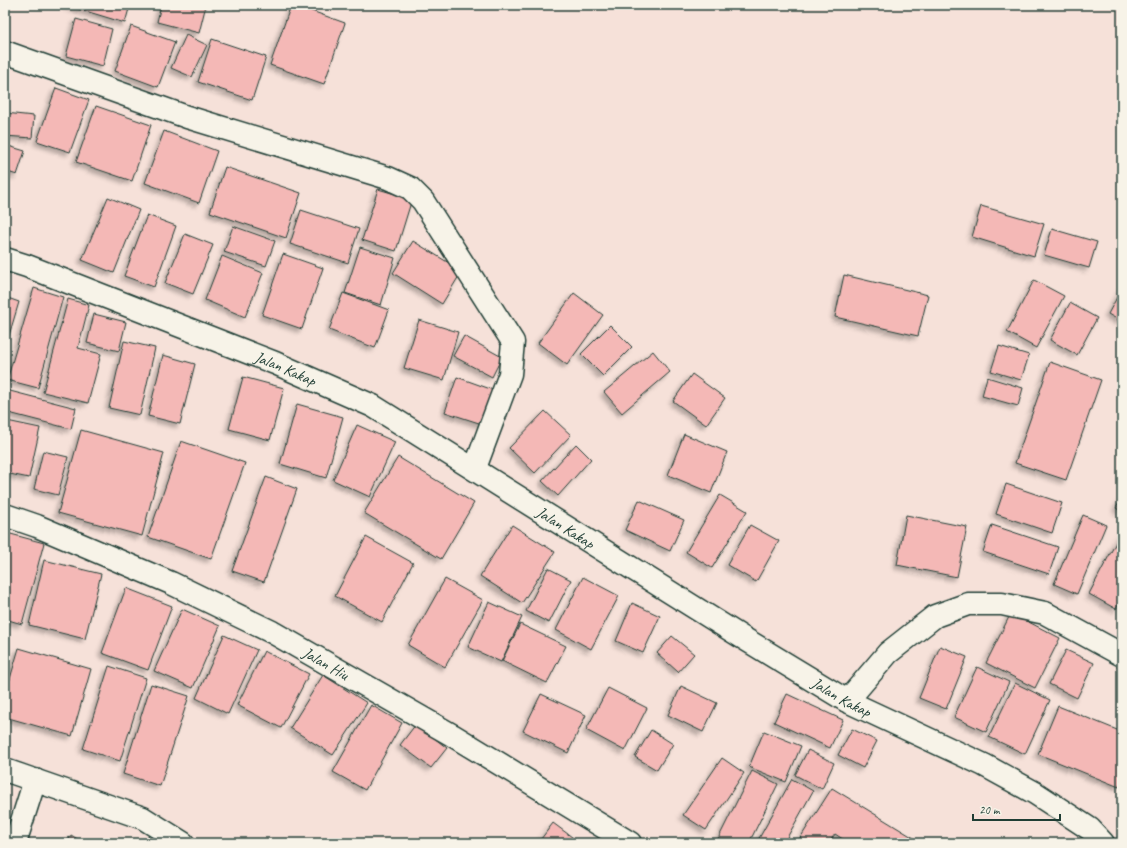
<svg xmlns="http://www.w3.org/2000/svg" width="1127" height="848" font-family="Caveat,sans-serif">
<defs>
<filter id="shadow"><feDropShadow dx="-3.5" dy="3.5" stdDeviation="2" flood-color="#0004"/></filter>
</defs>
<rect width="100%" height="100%" fill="#f6e1d9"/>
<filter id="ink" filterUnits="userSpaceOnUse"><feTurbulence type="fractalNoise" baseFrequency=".025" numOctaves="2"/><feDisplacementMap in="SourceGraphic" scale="8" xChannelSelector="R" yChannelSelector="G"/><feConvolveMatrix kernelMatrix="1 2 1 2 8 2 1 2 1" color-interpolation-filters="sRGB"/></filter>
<g filter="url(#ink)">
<!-- building -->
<path fill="#f4b8b6" stroke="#1f3d34" filter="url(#shadow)" d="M 66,5 L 130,5 L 125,23 Z
M 161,5 L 206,5 L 199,33 L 157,22 Z
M 291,5 L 295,5 L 345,23 L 324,84 L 270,65 Z
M 76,19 L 112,29 L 103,66 L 66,56 Z
M 131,26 L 175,42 L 158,87 L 115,71 Z
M 186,35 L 207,45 L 192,77 L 171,68 Z
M 212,39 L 266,57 L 252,100 L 198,82 Z
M 56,88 L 89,100 L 70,152 L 37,141 Z
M 96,106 L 151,125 L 132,181 L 76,162 Z
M 5,113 L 34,116 L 32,138 L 5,136 Z
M 164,131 L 217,151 L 199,203 L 145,183 Z
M 5,145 L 25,151 L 17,175 L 5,171 Z
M 225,167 L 301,193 L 286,238 L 210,212 Z
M 378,189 L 412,199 L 396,251 L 362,240 Z
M 108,197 L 139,210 L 114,273 L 82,260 Z
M 981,206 L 1044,224 L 1034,256 L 972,237 Z
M 301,210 L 359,229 L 348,263 L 290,244 Z
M 147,215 L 176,226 L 154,287 L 124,276 Z
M 233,226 L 275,241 L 266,266 L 224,252 Z
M 1052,229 L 1097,242 L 1089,268 L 1044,255 Z
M 185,234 L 213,245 L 193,294 L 165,283 Z
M 413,241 L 462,271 L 442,304 L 393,273 Z
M 360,247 L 395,258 L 381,305 L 345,293 Z
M 283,254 L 323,268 L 302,329 L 262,315 Z
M 222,256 L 263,273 L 245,317 L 205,300 Z
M 844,275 L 928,295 L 918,336 L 835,317 Z
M 1034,280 L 1064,296 L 1036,348 L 1007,332 Z
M 34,288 L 63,297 L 38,388 L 7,380 Z
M 1122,288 L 1122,322 L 1108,314 Z
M 343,293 L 389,310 L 375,348 L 329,330 Z
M 574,293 L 603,315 L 567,365 L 538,343 Z
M 5,297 L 19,302 L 7,342 L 5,342 Z
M 68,299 L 89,305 L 78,348 L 101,354 L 88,403 L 43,392 Z
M 1070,303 L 1097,318 L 1077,355 L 1050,340 Z
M 94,314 L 126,322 L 119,351 L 87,343 Z
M 419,320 L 458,332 L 444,380 L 404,368 Z
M 610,325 L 632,347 L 603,376 L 581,354 Z
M 464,336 L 502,357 L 492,377 L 453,356 Z
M 124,341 L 155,348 L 140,415 L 109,408 Z
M 999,346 L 1029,355 L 1021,380 L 991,371 Z
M 653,351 L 670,372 L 622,413 L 604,392 Z
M 163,355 L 195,364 L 180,424 L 148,416 Z
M 1050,362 L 1101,380 L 1066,480 L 1015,463 Z
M 692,374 L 725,398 L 706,425 L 673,401 Z
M 243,377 L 284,388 L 270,440 L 229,429 Z
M 457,377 L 496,391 L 485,425 L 445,412 Z
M 987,377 L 1023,388 L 1018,406 L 982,396 Z
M 6,390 L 76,408 L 71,429 L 5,412 Z
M 297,404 L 343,417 L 326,478 L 280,464 Z
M 545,411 L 571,435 L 535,473 L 509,448 Z
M 7,421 L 40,428 L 29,478 L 5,473 L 5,430 Z
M 357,425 L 395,442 L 370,497 L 333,480 Z
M 81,430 L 164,453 L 142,536 L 58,513 Z
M 684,434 L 727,452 L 711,493 L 668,475 Z
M 181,441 L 245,463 L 211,559 L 148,537 Z
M 576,444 L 591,459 L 558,496 L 542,481 Z
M 43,451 L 68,457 L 58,495 L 34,489 Z
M 398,457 L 474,503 L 441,559 L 364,513 Z
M 266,477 L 297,489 L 264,582 L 232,571 Z
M 1006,484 L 1062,503 L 1052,533 L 996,514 Z
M 720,495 L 747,511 L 712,568 L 686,552 Z
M 1122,498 L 1122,512 L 1116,508 Z
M 639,500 L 684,520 L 670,551 L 625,530 Z
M 906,515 L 967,527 L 957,577 L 897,565 Z
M 1083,515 L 1106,525 L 1077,594 L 1054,584 Z
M 512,525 L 555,552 L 522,603 L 480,576 Z
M 750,525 L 779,541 L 756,582 L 727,565 Z
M 992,525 L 1058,547 L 1049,574 L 983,552 Z
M 1122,531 L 1122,598 L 1116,609 L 1089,594 Z
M 7,533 L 44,543 L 22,624 L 5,619 L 5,539 Z
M 366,537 L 413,563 L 382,622 L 335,596 Z
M 44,560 L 101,574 L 85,639 L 29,625 Z
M 548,568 L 571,580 L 549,623 L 526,611 Z
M 583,577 L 619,596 L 591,649 L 556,630 Z
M 445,579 L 483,600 L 445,667 L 408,645 Z
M 126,588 L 172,606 L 148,670 L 102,653 Z
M 489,602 L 522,617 L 501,662 L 468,647 Z
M 632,603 L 660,616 L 643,653 L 616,641 Z
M 182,609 L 220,626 L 193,688 L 154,671 Z
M 1011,613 L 1060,638 L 1035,688 L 986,663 Z
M 520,624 L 566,646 L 547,683 L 502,661 Z
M 224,635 L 257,650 L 228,714 L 196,698 Z
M 672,636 L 694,654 L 678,672 L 657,653 Z
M 940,646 L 967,657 L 946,709 L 919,698 Z
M 19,648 L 91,669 L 72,736 L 5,717 L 5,696 Z
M 1066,650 L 1094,663 L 1077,698 L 1049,684 Z
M 264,651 L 309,674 L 281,728 L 237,705 Z
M 109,666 L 146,678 L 120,761 L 83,749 Z
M 977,667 L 1009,682 L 986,732 L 954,717 Z
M 323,675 L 367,703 L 333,755 L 290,728 Z
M 1015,683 L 1050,700 L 1025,754 L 989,737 Z
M 151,684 L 189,696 L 160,786 L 123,774 Z
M 681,686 L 717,703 L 703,732 L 668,715 Z
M 608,688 L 647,708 L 625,751 L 586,730 Z
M 541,694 L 586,715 L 568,753 L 523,731 Z
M 787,694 L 843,720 L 830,748 L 774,722 Z
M 371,705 L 402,723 L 365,790 L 333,772 Z
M 1058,706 L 1122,732 L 1122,779 L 1119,787 L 1038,754 Z
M 416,724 L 447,748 L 431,768 L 400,745 Z
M 852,729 L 877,741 L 863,768 L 838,755 Z
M 651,730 L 673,744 L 657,770 L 635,757 Z
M 764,731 L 801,746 L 786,782 L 749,767 Z
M 808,750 L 834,763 L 822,789 L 795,775 Z
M 722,758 L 744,773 L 706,830 L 683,815 Z
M 752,771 L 778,784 L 749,843 L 716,843 Z
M 792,779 L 813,791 L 784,843 L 758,843 L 757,842 Z
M 832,788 L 922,843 L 849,843 L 835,834 L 829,843 L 797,843 Z
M 553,823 L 580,843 L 538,843 Z
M 71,835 L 84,843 L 67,843 Z"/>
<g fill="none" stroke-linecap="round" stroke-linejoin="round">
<!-- minor casing -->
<g stroke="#1f3d34" stroke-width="25">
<g id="minor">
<path d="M 5,52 L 187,117 L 388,178 L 410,188 L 423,201 L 513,342 L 510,374 L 475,468"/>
<path id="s1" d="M 5,259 L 27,266 L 275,363 L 373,406 L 740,636 L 847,701 L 984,765 L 1035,793 L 1090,829 L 1103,843"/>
<path id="s2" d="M 5,515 L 37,526 L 171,583 L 272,632 L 452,735 L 630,843"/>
<path d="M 847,701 L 888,653 L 935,616 L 968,604 L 1002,604 L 1045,613 L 1122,655"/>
<path d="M 5,770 L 143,818 L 183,843"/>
<path d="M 15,843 L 35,780"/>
</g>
</g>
<!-- minor -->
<use href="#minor" stroke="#f7f3e8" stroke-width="22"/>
</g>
</g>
<g text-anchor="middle" stroke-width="4" stroke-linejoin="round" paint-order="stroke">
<!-- street labels -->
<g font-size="16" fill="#1f3d34" stroke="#f7f3e8">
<text dy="6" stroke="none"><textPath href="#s1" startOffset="301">Jalan Kakap</textPath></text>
<text dy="6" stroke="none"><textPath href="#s1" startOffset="624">Jalan Kakap</textPath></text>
<text dy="6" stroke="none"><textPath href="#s2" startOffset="354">Jalan Hiu</textPath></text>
<text dy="6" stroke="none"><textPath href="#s1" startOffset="948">Jalan Kakap</textPath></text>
</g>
</g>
<!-- margin -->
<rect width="1127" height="848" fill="none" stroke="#f7f3e8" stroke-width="20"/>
<rect x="10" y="10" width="1107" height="828" fill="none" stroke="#1f3d34" stroke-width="1.5" filter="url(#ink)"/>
<!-- scale -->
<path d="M973 814v6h87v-6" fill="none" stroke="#1f3d34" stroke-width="2"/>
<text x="979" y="814" font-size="12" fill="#1f3d34" stroke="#f7f3e8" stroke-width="3" paint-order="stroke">20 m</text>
</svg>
